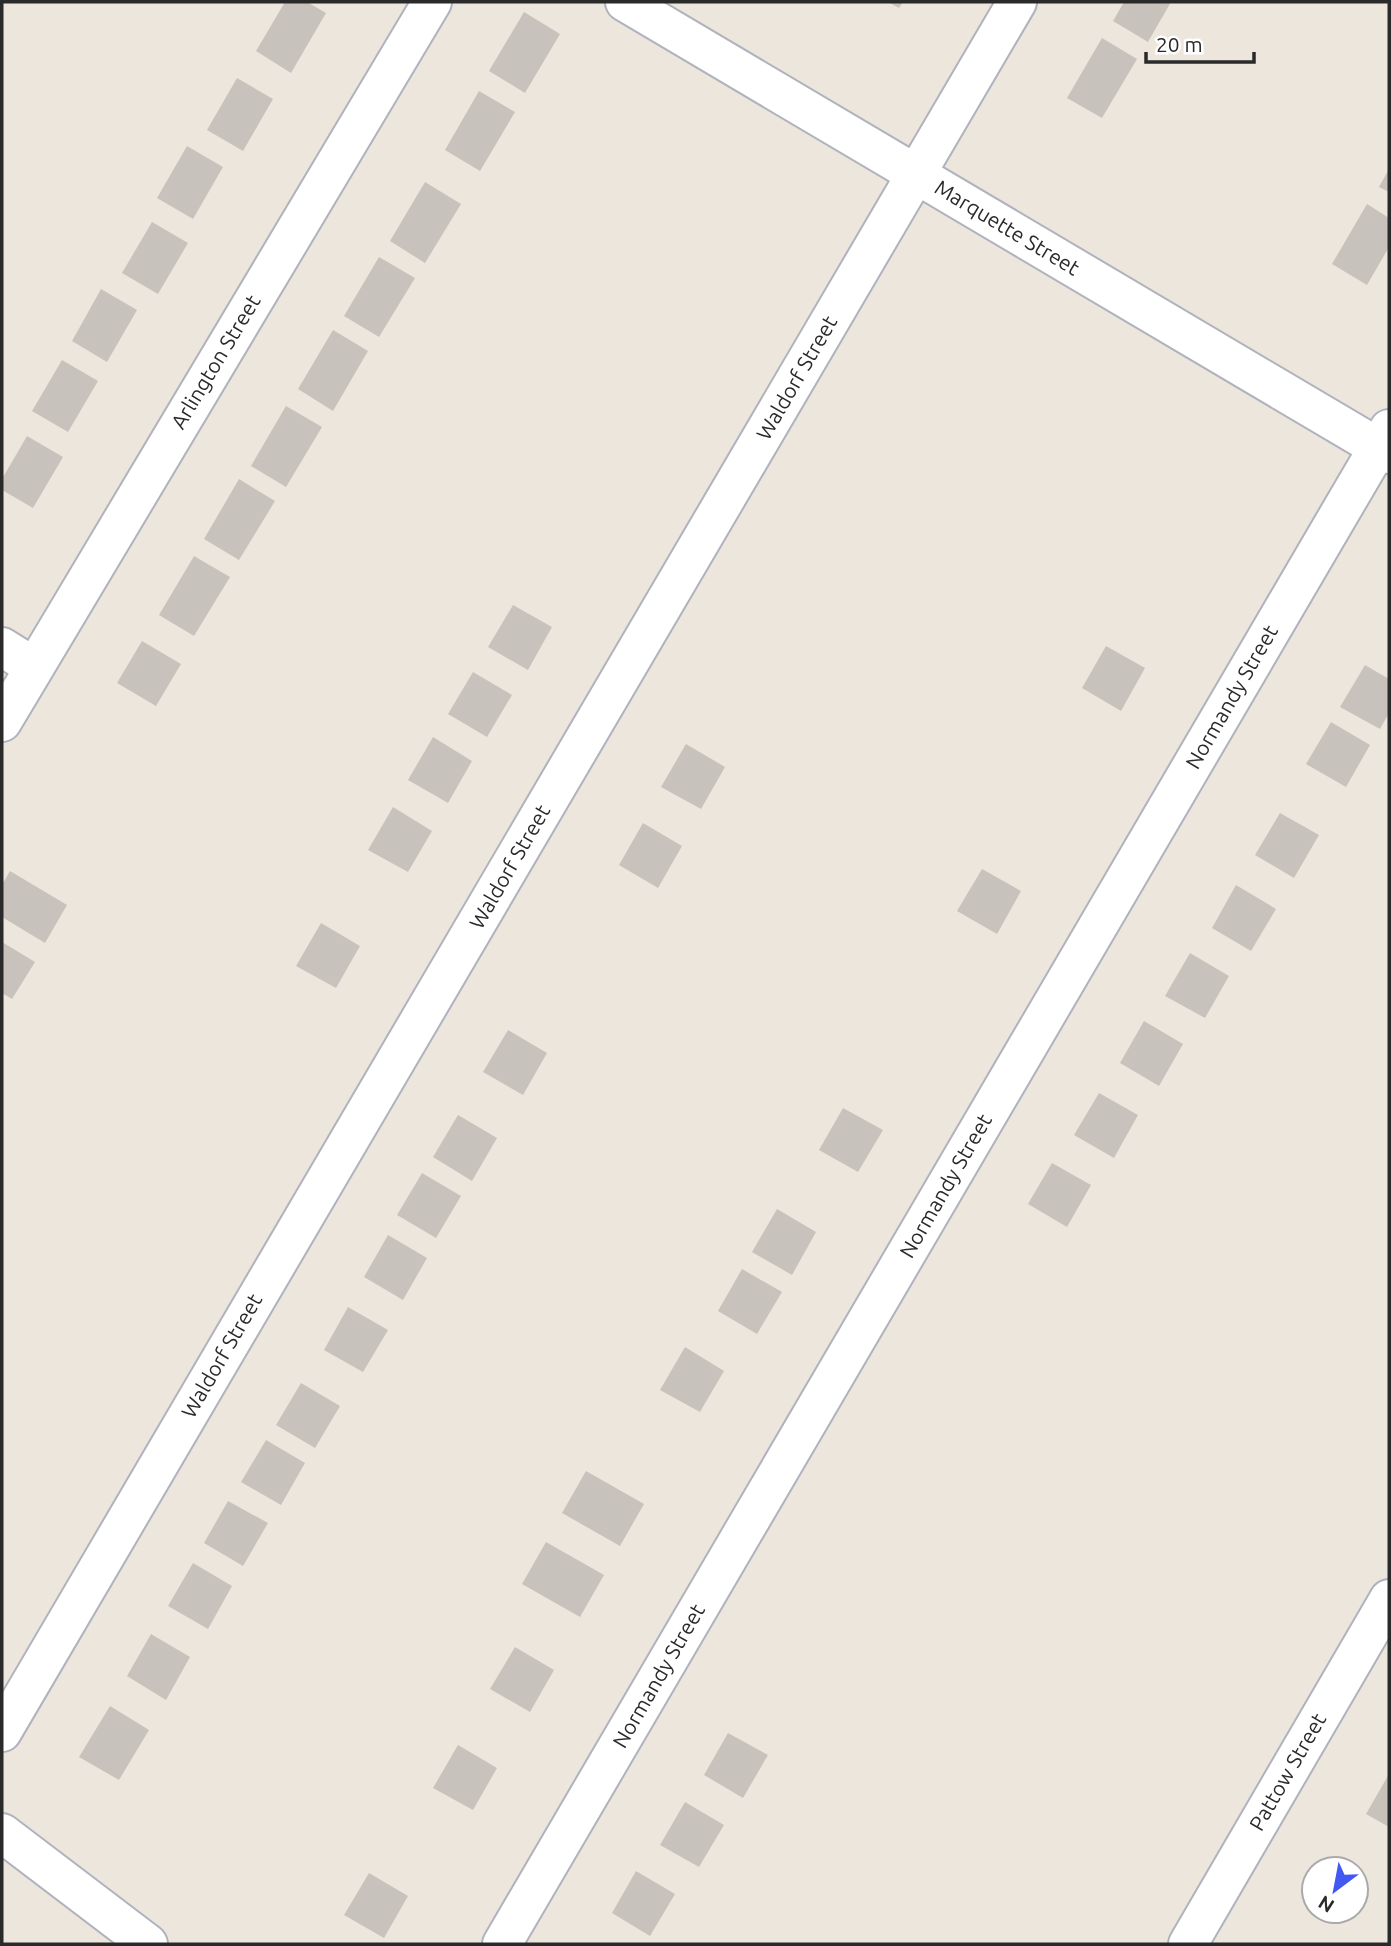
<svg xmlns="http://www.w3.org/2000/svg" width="1391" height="1946" font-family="Ubuntu,sans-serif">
<rect width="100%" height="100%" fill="#ece6dd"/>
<!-- building -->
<path fill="#c7c3bc" d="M 285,2 L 307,2 L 326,13 L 291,73 L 256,51 Z
M 888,2 L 903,2 L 899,8 Z
M 1124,2 L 1171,2 L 1148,42 L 1113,21 Z
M 524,12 L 560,34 L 525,93 L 489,71 Z
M 1102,38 L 1137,59 L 1102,118 L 1067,98 Z
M 237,78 L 273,99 L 243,151 L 207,130 Z
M 479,91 L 515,112 L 480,171 L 445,150 Z
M 187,146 L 223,167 L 193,219 L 157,198 Z
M 1389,169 L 1389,192 L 1379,187 Z
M 425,182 L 461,204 L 425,263 L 390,241 Z
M 1367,204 L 1389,218 L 1389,247 L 1367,285 L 1332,264 Z
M 152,222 L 188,243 L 158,294 L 122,273 Z
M 379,257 L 415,278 L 379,337 L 344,316 Z
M 101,289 L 137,310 L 107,362 L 72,341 Z
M 333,330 L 368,351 L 333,411 L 298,389 Z
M 62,360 L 98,381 L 68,432 L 32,411 Z
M 286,406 L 322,427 L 286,487 L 251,466 Z
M 27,436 L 63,457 L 33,508 L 2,490 L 2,479 Z
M 239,479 L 275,501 L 239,560 L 204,539 Z
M 194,556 L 230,577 L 194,636 L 159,615 Z
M 513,605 L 552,627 L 528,670 L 488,647 Z
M 142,641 L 181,664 L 156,706 L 117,683 Z
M 1106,646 L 1145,668 L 1121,711 L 1082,688 Z
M 1365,665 L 1389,679 L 1389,713 L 1380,729 L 1340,707 Z
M 473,672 L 512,695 L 487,737 L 448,714 Z
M 1331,722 L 1370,745 L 1346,787 L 1306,764 Z
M 433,737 L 472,761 L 448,803 L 408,780 Z
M 686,744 L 725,767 L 701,809 L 661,787 Z
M 393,807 L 432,831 L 408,872 L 368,850 Z
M 1280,813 L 1319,835 L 1294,878 L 1255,855 Z
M 643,823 L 682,846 L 658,888 L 619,865 Z
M 982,869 L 1021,891 L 997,934 L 957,911 Z
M 10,871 L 67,905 L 45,943 L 2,917 L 2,885 Z
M 1236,885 L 1276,909 L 1251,951 L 1212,928 Z
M 321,923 L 360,946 L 336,988 L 296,966 Z
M 2,942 L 35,962 L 12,999 L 2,993 Z
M 1190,953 L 1229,976 L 1205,1018 L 1165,996 Z
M 1144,1021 L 1183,1044 L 1159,1086 L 1120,1063 Z
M 508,1030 L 547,1053 L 523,1095 L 483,1072 Z
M 1099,1093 L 1138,1115 L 1114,1158 L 1074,1135 Z
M 843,1108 L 883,1130 L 858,1172 L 819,1150 Z
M 458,1115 L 497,1138 L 472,1181 L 433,1157 Z
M 1052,1163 L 1091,1185 L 1067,1227 L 1028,1204 Z
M 422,1173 L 461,1196 L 436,1238 L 397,1215 Z
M 777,1209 L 816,1232 L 792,1275 L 752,1252 Z
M 388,1235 L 427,1258 L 403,1300 L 364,1277 Z
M 742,1269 L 782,1292 L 757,1334 L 718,1311 Z
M 348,1307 L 388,1330 L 363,1372 L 324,1350 Z
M 685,1347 L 724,1371 L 700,1412 L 660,1390 Z
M 301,1383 L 340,1406 L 315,1448 L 276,1425 Z
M 266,1440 L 305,1463 L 281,1505 L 241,1482 Z
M 586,1471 L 644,1504 L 620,1546 L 562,1513 Z
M 228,1501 L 268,1523 L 243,1566 L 204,1543 Z
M 546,1542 L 604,1575 L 580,1617 L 522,1584 Z
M 193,1563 L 232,1586 L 208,1629 L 168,1606 Z
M 151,1634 L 190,1657 L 166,1700 L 127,1676 Z
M 515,1647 L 554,1670 L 530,1712 L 490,1689 Z
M 110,1706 L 149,1730 L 119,1780 L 79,1757 Z
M 728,1733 L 768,1755 L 743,1798 L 704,1775 Z
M 458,1745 L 497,1768 L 473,1810 L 433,1788 Z
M 1389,1774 L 1389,1827 L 1366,1814 Z
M 685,1802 L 724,1825 L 699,1867 L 660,1845 Z
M 636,1871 L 675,1894 L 650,1936 L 612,1913 Z
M 369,1873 L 408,1896 L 384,1938 L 344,1915 Z"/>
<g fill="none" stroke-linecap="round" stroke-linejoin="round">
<!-- street casing -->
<g stroke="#b0b2bd" stroke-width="42">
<path id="street" d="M 625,2 L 1389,454
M 2,647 L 34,667
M 2,722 L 432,2
M 2,1732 L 1017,2
M 2,1833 L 148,1944
M 502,1944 L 1389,429
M 1188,1944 L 1389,1599"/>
</g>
<!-- street -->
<use href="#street" stroke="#fff" stroke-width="38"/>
</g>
<g text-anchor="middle" stroke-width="5" stroke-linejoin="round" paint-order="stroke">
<!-- street labels -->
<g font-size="21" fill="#2a2a2a" stroke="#fff">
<text transform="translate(1007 228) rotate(31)" y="7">Marquette Street</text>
<text transform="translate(216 362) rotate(-59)" y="7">Arlington Street</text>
<text transform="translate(797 378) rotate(-60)" y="7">Waldorf Street</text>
<text transform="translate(1232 697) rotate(-60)" y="7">Normandy Street</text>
<text transform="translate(510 867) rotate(-60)" y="7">Waldorf Street</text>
<text transform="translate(946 1186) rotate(-60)" y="7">Normandy Street</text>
<text transform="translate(222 1356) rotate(-60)" y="7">Waldorf Street</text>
<text transform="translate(659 1676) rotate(-60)" y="7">Normandy Street</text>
<text transform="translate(1288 1772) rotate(-60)" y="7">Pattow Street</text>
</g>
</g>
<!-- border -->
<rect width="1391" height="1946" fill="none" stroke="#2a2a2a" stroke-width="7"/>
<!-- north arrow -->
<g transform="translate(1335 1890) rotate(212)"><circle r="33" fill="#ffffff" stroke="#aaaaaa" stroke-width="2"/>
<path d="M0-5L12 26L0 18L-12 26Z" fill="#4258f3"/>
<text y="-10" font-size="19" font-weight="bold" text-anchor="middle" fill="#2a2a2a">N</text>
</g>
<!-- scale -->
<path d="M1146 52v10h108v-10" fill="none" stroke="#2a2a2a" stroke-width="3.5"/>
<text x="1156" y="52" font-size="21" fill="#2a2a2a" stroke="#ffffff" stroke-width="5" paint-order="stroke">20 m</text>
</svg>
